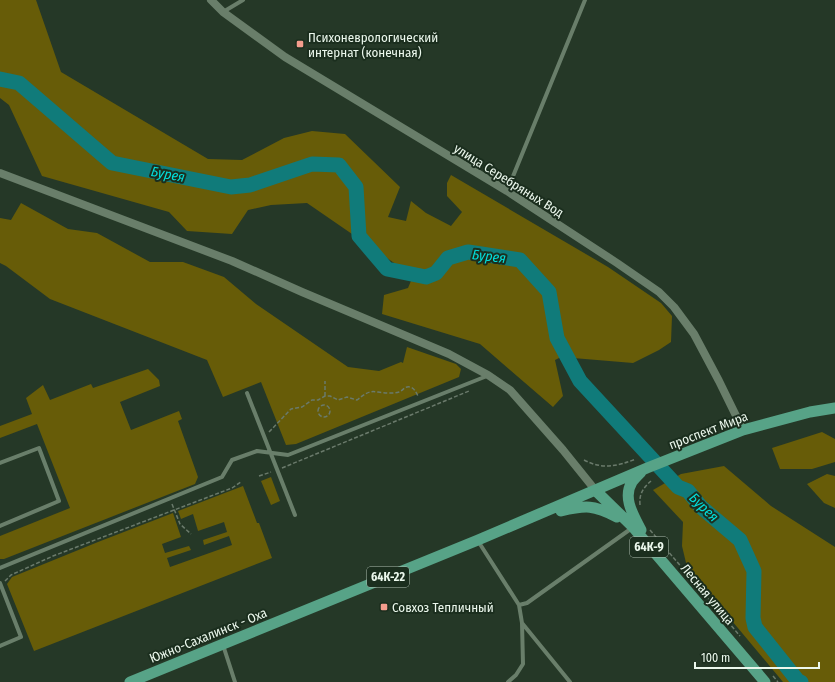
<svg xmlns="http://www.w3.org/2000/svg" width="835" height="682" font-family="'Fira Sans Condensed',sans-serif">
<rect width="100%" height="100%" fill="#253827"/>
<!-- green -->
<path fill="#675c08" d="M 0,0 L 36,0 L 61,72 L 208,159 L 242,160 L 284,138 L 312,131 L 345,134 L 400,187 L 388,217 L 406,221 L 411,201 L 426,213 L 451,226 L 462,212 L 447,196 L 447,183 L 451,175 L 608,267 L 661,303 L 672,316 L 671,342 L 659,350 L 633,363 L 561,357 L 555,360 L 563,396 L 553,407 L 480,344 L 382,314 L 384,295 L 408,288 L 413,276 L 307,203 L 271,205 L 248,210 L 232,234 L 187,231 L 169,212 L 42,176 L 9,105 L 0,98 Z
M 21,203 L 68,229 L 97,233 L 150,262 L 183,262 L 224,277 L 256,304 L 348,367 L 379,371 L 401,362 L 403,363 L 407,347 L 456,364 L 461,369 L 459,377 L 296,444 L 286,445 L 261,382 L 223,397 L 207,360 L 50,299 L 6,266 L 0,263 L 0,218 L 11,220 Z
M 148,369 L 159,380 L 160,386 L 120,402 L 131,430 L 179,411 L 182,419 L 178,421 L 198,477 L 195,484 L 4,559 L 0,559 L 0,536 L 70,508 L 37,424 L 0,438 L 0,426 L 32,414 L 26,398 L 43,385 L 50,400 L 91,384 L 93,388 Z
M 822,432 L 835,439 L 835,462 L 812,469 L 780,469 L 772,448 Z
M 724,466 L 771,506 L 835,547 L 835,682 L 783,682 L 687,567 L 682,546 L 683,522 L 653,490 L 681,474 Z
M 827,474 L 835,476 L 835,508 L 824,503 L 807,484 Z
M 271,477 L 280,501 L 271,505 L 261,481 Z
M 243,486 L 257,523 L 259,523 L 272,558 L 34,651 L 7,584 L 12,577 L 98,542 L 173,513 L 181,537 L 162,544 L 165,553 L 189,546 L 191,550 L 167,558 L 170,567 L 232,545 L 229,536 L 204,545 L 203,540 L 227,532 L 224,522 L 198,531 L 193,514 L 181,519 L 178,511 Z"/>
<g fill="none" stroke-linecap="round" stroke-linejoin="round">
<!-- river -->
<path stroke="#107b7a" stroke-width="15" d="M 0,79 L 19,83 L 112,163 L 231,187 L 250,185 L 312,164 L 339,165 L 356,187 L 359,236 L 387,269 L 426,277 L 436,273 L 448,258 L 468,252 L 520,260 L 549,292 L 557,338 L 580,381 L 678,487 L 688,491 L 701,507 L 740,540 L 754,571 L 753,618 L 755,627 L 798,681 L 801,682"/>
<!-- path -->
<path stroke="#6a7a6b" stroke-width="1.5" stroke-dasharray="4 2" stroke-linecap="butt" d="M 325,396 L 325,381
M318 411a6 6 0 1 1 12 0a6 6 0 1 1-12 0Z
M 269,432 L 291,409 L 302,407 L 312,400 L 318,400 L 325,396 L 330,396 L 338,400 L 347,397 L 357,400 C 373,387 372,393 389,393 C 392,393 396,393 399,392 C 403,391 404,386 410,387 C 414,388 416,392 418,396
M 584,460 C 603,470 617,466 636,459
M 282,468 L 469,391
M 259,476 L 271,472
M 172,504 L 180,524 L 191,534
M 640,505 C 639,494 643,488 651,481
M 650,530 L 740,636
M 5,581 L 11,575 L 53,556 L 232,488 L 241,482
M 773,676 L 778,682"/>
<!-- service -->
<path stroke="#697e6a" stroke-width="4" d="M 223,12 L 243,0
M 507,191 L 585,0
M 247,393 L 295,515
M 0,463 L 39,448 L 59,501 L 0,526
M 478,541 L 519,605 L 522,623 L 570,682
M 0,568 L 222,477 L 232,460 L 257,451 L 288,455 L 487,376
M 0,583 L 21,637 L 0,646
M 519,605 L 527,603 L 632,528
M 223,645 L 235,682
M 508,682 L 516,675 L 523,664 L 522,623"/>
<!-- minor -->
<path stroke="#697e6a" stroke-width="8" d="M 211,0 L 223,12 L 285,57 L 507,191 L 617,263 L 659,292 L 674,307 L 694,334 L 719,381 L 743,430
M 0,173 L 232,261 L 302,292 L 449,354 L 488,375 L 510,390 L 563,450 L 596,491"/>
<!-- primary -->
<path stroke="#57a387" stroke-width="11" d="M 596,491 L 632,526 L 765,682
M 561,511 C 586,505 594,505 617,517
M 641,530 C 634,516 622,498 632,482 C 634,479 638,475 641,472
M 130,682 L 478,540 L 647,468 L 743,430 L 810,412 L 835,408"/>
</g>
<!-- markers -->
<g fill="#f49d8d" stroke="#1b2e1e" stroke-width="1.5">
<rect x="296" y="40" width="8" height="8" rx="2"/>
<rect x="380" y="603" width="8" height="8" rx="2"/>
</g>
<g text-anchor="middle" stroke-width="4" stroke-linejoin="round" paint-order="stroke">
<!-- shield labels -->
<g fill="#1b2e1e" stroke="#adbbaf" stroke-width="1">
<rect x="630" y="537" width="38" height="20" rx="3"/>
<rect x="367" y="567" width="42" height="20" rx="3"/>
</g>
<g font-size="12" font-weight="bold" fill="#ecf8ed">
<text x="649" y="551">64К-9</text>
<text x="388" y="581">64К-22</text>
</g>
<!-- poi labels -->
<g font-size="13" fill="#ecf8ed" stroke="#1b2e1e" text-anchor="start">
<text x="308" y="42">Психоневрологический<tspan x="308" dy="15">интернат (конечная)</tspan></text>
<text x="392" y="612">Совхоз Тепличный</text>
</g>
<!-- street labels -->
<g font-size="13" fill="#ecf8ed" stroke="#1b2e1e">
<text transform="translate(509 180) rotate(32)" y="5">улица Серебряных Вод</text>
<text transform="translate(708 430) rotate(-21)" y="5">проспект Мира</text>
<text transform="translate(708 594) rotate(50)" y="5">Лесная улица</text>
<text transform="translate(208 635) rotate(-22)" y="5">Южно-Сахалинск - Оха</text>
</g>
<!-- water labels -->
<g font-size="14" font-style="italic" fill="#03dddb" stroke="#1b2e1e">
<text transform="translate(168 174) rotate(11)" y="5">Бурея</text>
<text transform="translate(489 256) rotate(7)" y="5">Бурея</text>
<text transform="translate(704 507) rotate(44)" y="5">Бурея</text>
</g>
</g>
<!-- scale -->
<path d="M695 662v6h124v-6" fill="none" stroke="#ecf8ed" stroke-width="2"/>
<text x="701" y="662" font-size="12" fill="#ecf8ed" stroke="#1b2e1e" stroke-width="3" paint-order="stroke">100 m</text>
</svg>
